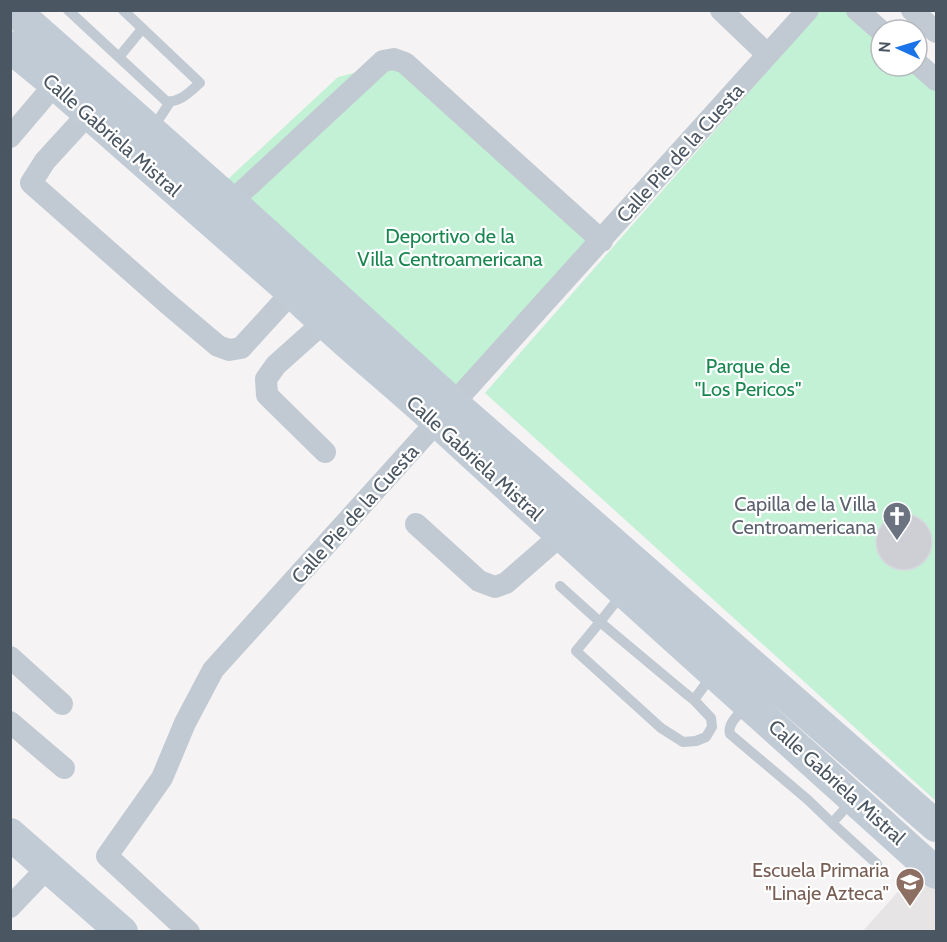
<svg xmlns="http://www.w3.org/2000/svg" width="947" height="942" font-family="Cabin,sans-serif">
<rect width="100%" height="100%" fill="#f5f3f3"/>
<!-- education -->
<path fill="#e6e4e5" d="M 920,867 L 936,883 L 936,931 L 862,932 Z"/>
<!-- green -->
<path fill="#c3f1d5" d="M 820,11 L 859,11 L 881,30 L 881,66 L 917,66 L 936,79 L 936,801 L 485,393 Z
M 394,63 L 595,244 L 464,393 L 227,180 L 338,77 Z"/>
<!-- building -->
<path fill="#cdcfd5" stroke="#d7d9de" stroke-width="1.5" d="M876 542a28 28 0 1 1 56 0a28 28 0 1 1-56 0Z"/>
<g fill="none" stroke-linecap="round" stroke-linejoin="round">
<!-- lane -->
<path stroke="#c1cad2" stroke-width="10" d="M 68,10 L 166,101 C 180,103 189,92 200,83 L 123,10
M 119,57 L 142,29
M 153,128 L 170,102
M 560,586 L 600,622 L 576,651 L 661,728 L 683,742 L 696,741 L 706,737 L 712,727 L 711,718 L 694,700
M 622,594 L 600,622 L 685,693 L 694,700 L 712,675
M 746,706 C 739,714 727,724 730,734 L 807,799 L 832,823
M 852,801 L 832,823 L 877,864"/>
<!-- street -->
<path stroke="#c1cad2" stroke-width="22" d="M 721,10 L 767,54
M 857,10 L 881,31
M 912,10 L 936,32
M 917,63 L 936,80
M 88,114 L 45,161 L 31,183 L 167,303 L 218,346 L 229,350 L 241,348 L 292,292
M 10,137 L 55,84
M 231,202 L 383,61 L 394,59 L 405,63 L 602,241
M 323,323 L 276,365 L 266,379 L 267,395 L 325,452
M 416,524 L 479,581 L 495,587 L 506,583 L 561,535
M 10,657 L 62,704
M 10,722 L 64,768
M 10,907 L 49,866
M 189,932 L 107,856 L 162,778 L 185,723 L 213,670 L 808,10"/>
<!-- secondary -->
<path stroke="#c1cbd6" stroke-width="32" d="M 14,10 L 231,202 L 454,404 L 936,826
M 10,47 L 55,84 L 292,292 C 340,339 392,380 441,425 C 605,576 771,724 936,873
M 10,834 L 122,932"/>
</g>
<!-- icons -->
<defs>
<g id="church-pin" transform="scale(1.5)"><path d="M0 17L-7.5 6A9.5 9.5 0 1 1 7.5 6Z" fill="#6b7280" stroke="#fff"/><path d="M-1.2-6h2.4v3.5h3.3v2.4h-3.3V6h-2.4V-.1h-3.3v-2.4h3.3Z" fill="#fff"/></g>
<g id="school-pin" transform="scale(1.5)"><path d="M0 17L-7.5 6A9.5 9.5 0 1 1 7.5 6Z" fill="#8d6e63" stroke="#fff"/><path d="M0-5L7-2L0 1L-7-2ZM-4 1L0 2.5L4 1V4Q0 6-4 4Z" fill="#fff"/></g>
</defs>
<g fill-rule="evenodd">
<use href="#church-pin" x="897" y="516"/>
<use href="#school-pin" x="910" y="882"/>
</g>
<g text-anchor="middle" stroke-width="4.5" stroke-linejoin="round" paint-order="stroke">
<!-- street labels -->
<g font-size="20" fill="#4a5661" stroke="#fff">
<text transform="translate(112 135) rotate(41)" y="7">Calle Gabriela Mistral</text>
<text transform="translate(680 153) rotate(-48)" y="7">Calle Pie de la Cuesta</text>
<text transform="translate(475 458) rotate(42)" y="7">Calle Gabriela Mistral</text>
<text transform="translate(355 514) rotate(-48)" y="7">Calle Pie de la Cuesta</text>
<text transform="translate(837 782) rotate(42)" y="7">Calle Gabriela Mistral</text>
</g>
<!-- park labels -->
<g font-size="20" fill="#17864f" stroke="#fff">
<text x="450" y="243">Deportivo de la<tspan x="450" dy="23">Villa Centroamericana</tspan></text>
<text x="748" y="373">Parque de<tspan x="748" dy="23">"Los Pericos"</tspan></text>
</g>
<!-- worship labels -->
<g font-size="20" fill="#5b616d" stroke="#fff" text-anchor="end">
<text x="876" y="511">Capilla de la Villa<tspan x="876" dy="23">Centroamericana</tspan></text>
</g>
<!-- education labels -->
<g font-size="20" fill="#785e54" stroke="#fff" text-anchor="end">
<text x="889" y="877">Escuela Primaria<tspan x="889" dy="23">"Linaje Azteca"</tspan></text>
</g>
</g>
<!-- border -->
<rect width="947" height="942" fill="none" stroke="#4a5661" stroke-width="24"/>
<!-- north arrow -->
<g transform="translate(899 48) rotate(274)"><circle r="28" fill="#ffffff" stroke="#b7bbc0" stroke-width="1.5"/>
<path d="M0-4.5L10 22L0 15L-10 22Z" fill="#1a73e8"/>
<text y="-9" font-size="16" font-weight="bold" text-anchor="middle" fill="#4a5661">N</text>
</g>
</svg>
